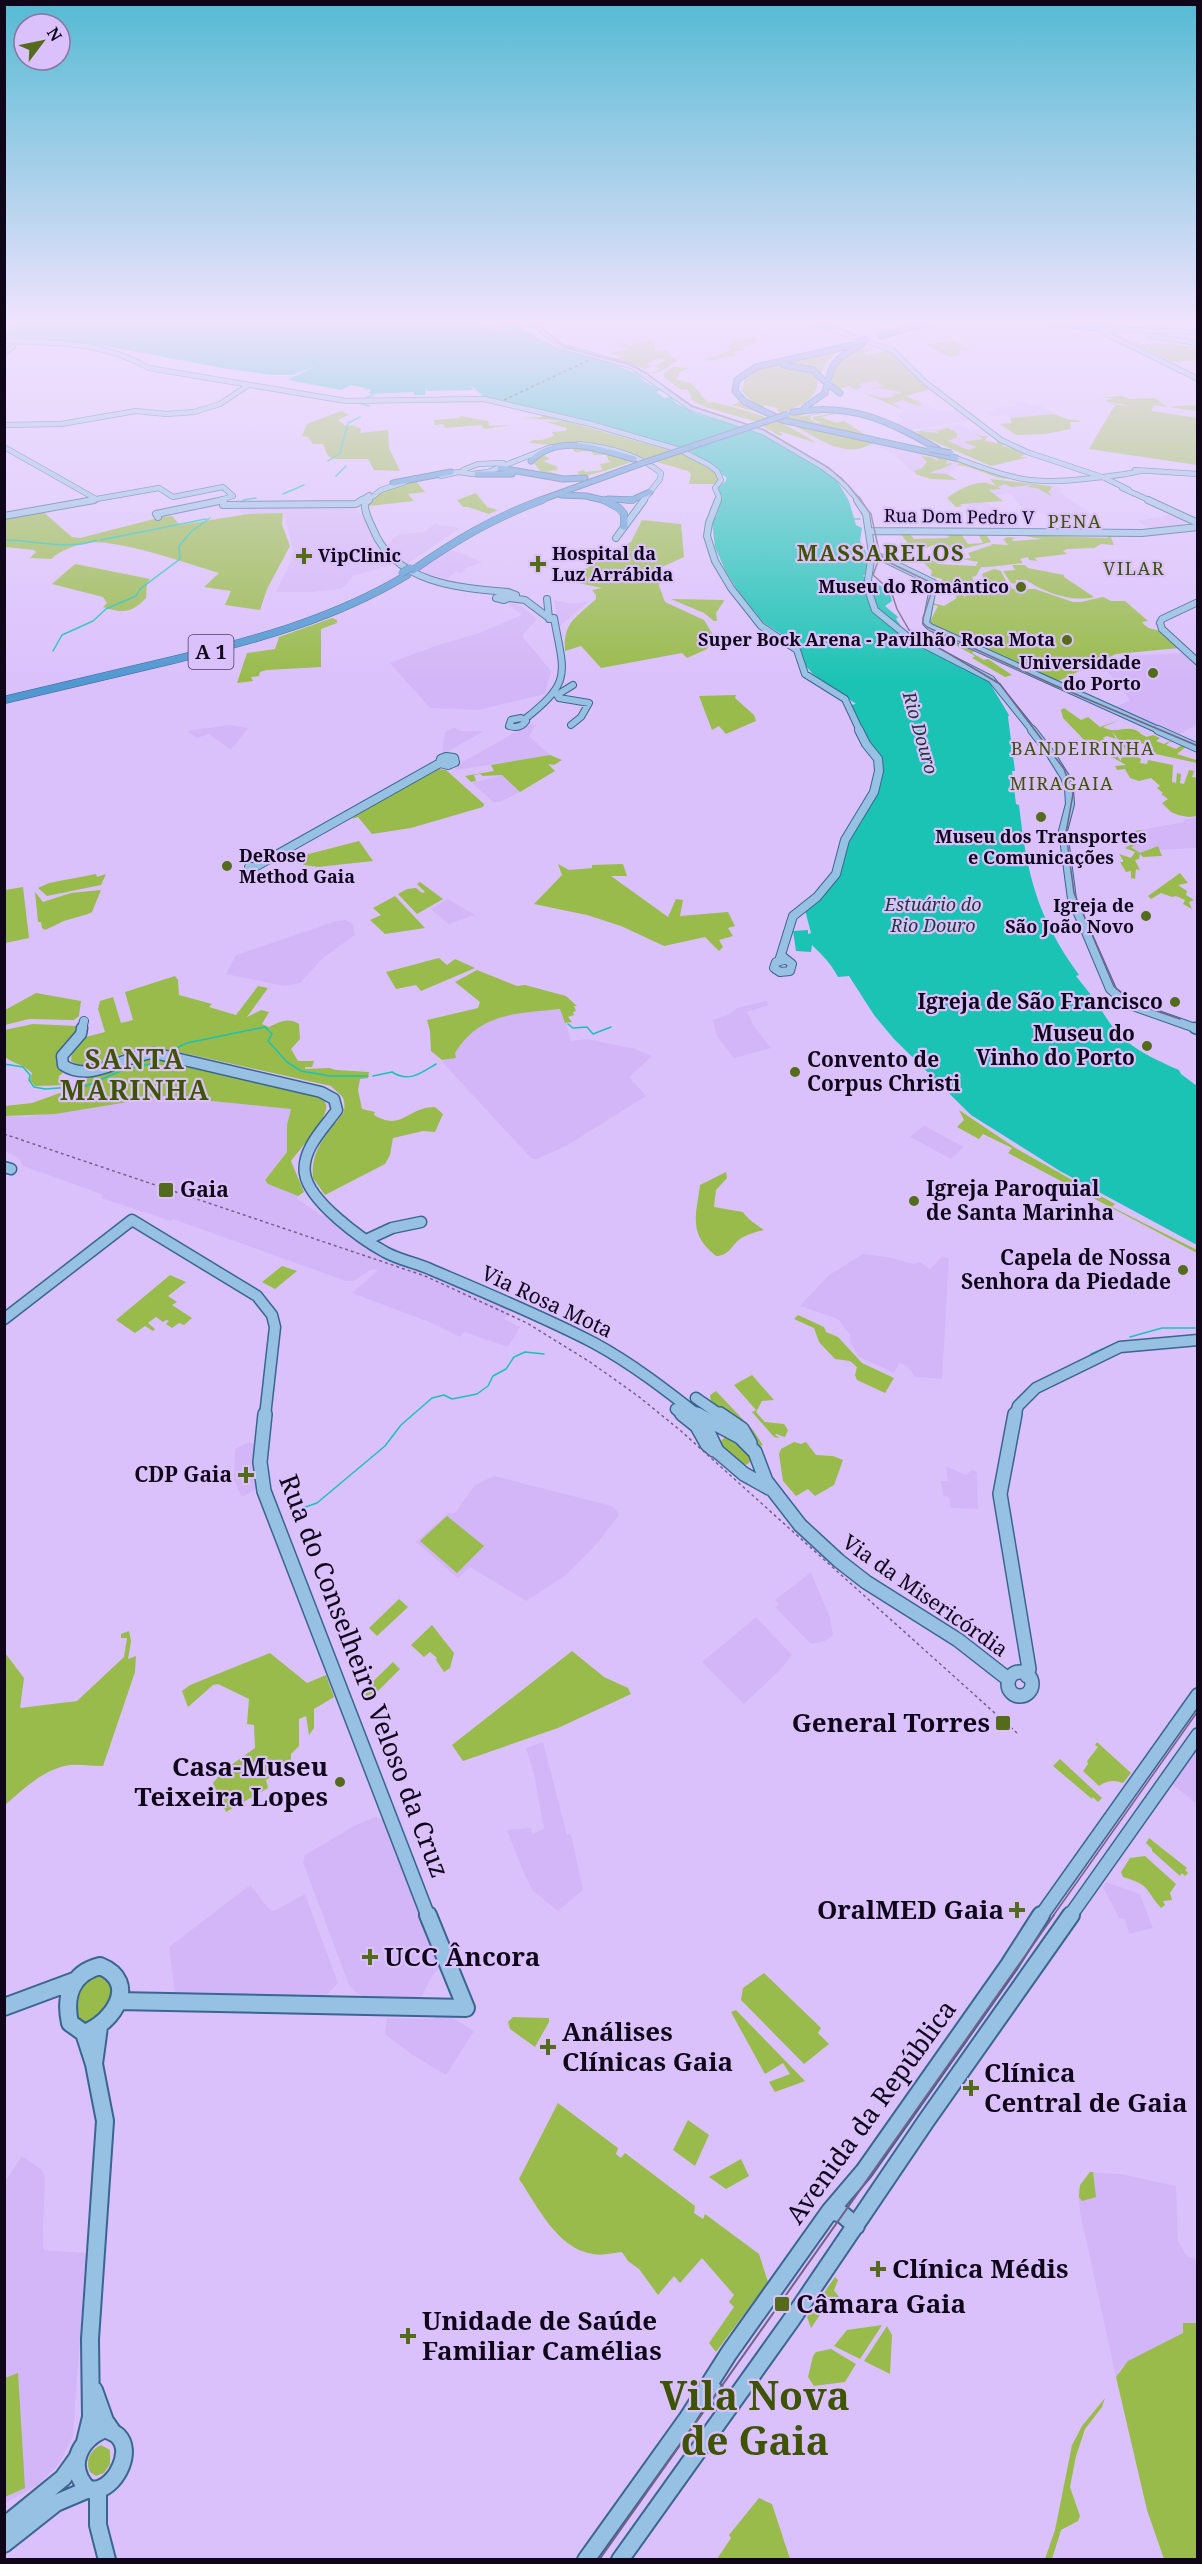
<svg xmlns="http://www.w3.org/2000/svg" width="1202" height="2564" font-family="'Noto Serif',serif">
<rect width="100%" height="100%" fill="#dbc1fc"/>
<!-- built -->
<path fill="#d3b6f7" d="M 867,343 L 887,350 L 911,372 L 898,376 L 912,373 L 930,389 L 906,396 L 940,411 L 957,410 L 970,420 L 910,430 L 897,423 L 905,421 L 896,414 L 904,410 L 850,387 L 854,385 L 837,389 L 833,383 L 832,377 L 855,349 Z
M 1013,402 L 1025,402 L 1030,406 L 1043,405 L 1054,414 L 1010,418 L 1008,415 L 992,416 L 986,412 L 998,411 L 995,408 L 1017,406 Z
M 962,424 L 971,430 L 983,429 L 990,435 L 982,437 L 1006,453 L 1018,451 L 1024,455 L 1020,457 L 1028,457 L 991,466 L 917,433 L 920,431 Z
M 878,444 L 917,449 L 962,464 L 940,479 L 917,473 L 915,474 L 895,455 L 878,446 Z
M 990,479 L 1055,486 L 1061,488 L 1060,493 L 1068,498 L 1099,519 L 1082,520 L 1025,510 L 1013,498 L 1014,496 L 1008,493 L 995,496 L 989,490 L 998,488 Z
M 980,503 L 989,504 L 1019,525 L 1023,531 L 991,529 L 979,515 L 964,505 Z
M 303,504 L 351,507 L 357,510 L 363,516 L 380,552 L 394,564 L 353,576 L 345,586 L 340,589 L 311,592 L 276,592 L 292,559 L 290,558 L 293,550 L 284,513 L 243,514 L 237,505 Z
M 1173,514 L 1195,525 L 1155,532 L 1138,521 Z
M 435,524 L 460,528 L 407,564 L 407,566 L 399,560 L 400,556 L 396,556 L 389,548 L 388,545 L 392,539 L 400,534 L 424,532 Z
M 447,551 L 455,551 L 482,562 L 464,569 L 466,570 L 461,573 L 455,572 L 447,580 L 431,577 L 418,571 Z
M 554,600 L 573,604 L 589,601 L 559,627 Z
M 515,601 L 537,619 L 522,636 L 551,671 L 545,694 L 478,710 L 430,708 L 390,663 L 435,646 L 479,633 L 522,615 L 508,604 Z
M 1183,653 L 1197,667 L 1197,724 L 1177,736 L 1113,708 L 1130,700 L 1102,664 L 1127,656 Z
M 530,724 L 536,725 L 529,736 L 550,755 L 457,770 L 455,768 L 457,765 Z
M 230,725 L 248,728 L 231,750 L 209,734 L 197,738 L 187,731 Z
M 454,728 L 461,731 L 484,731 L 445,753 L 442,751 L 445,732 Z
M 502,775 L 520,792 L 500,802 L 493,802 L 472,783 Z
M 1197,817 L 1196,848 L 1158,850 L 1157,846 L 1140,853 L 1127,849 L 1143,837 L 1134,831 L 1184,822 L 1183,820 Z
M 448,899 L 475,915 L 448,924 L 431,909 Z
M 346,920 L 353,924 L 355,935 L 324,957 L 300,983 L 284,986 L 226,974 L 236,955 L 336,921 Z
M 766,1001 L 769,1005 L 747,1012 L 754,1026 L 771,1048 L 734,1058 L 716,1035 L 713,1020 L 730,1014 L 737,1008 Z
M 562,1009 L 571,1041 L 587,1039 L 635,1049 L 652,1056 L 629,1077 L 646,1096 L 566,1146 L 537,1159 L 532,1159 L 442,1062 L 451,1058 L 466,1030 L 490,1016 Z
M 164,1096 L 292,1109 L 287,1125 L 287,1152 L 265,1179 L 268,1184 L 298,1196 L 297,1199 L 321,1215 L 328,1214 L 349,1234 L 351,1233 L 377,1254 L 403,1262 L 403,1264 L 513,1310 L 504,1319 L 520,1327 L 508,1347 L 464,1332 L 460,1337 L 432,1323 L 352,1293 L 378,1270 L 372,1269 L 354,1281 L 346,1281 L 173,1219 L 171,1221 L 101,1198 L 103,1195 L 96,1192 L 23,1166 L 19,1158 L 5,1151 L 4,1116 L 26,1117 Z
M 924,1125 L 934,1131 L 964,1147 L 951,1159 L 910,1137 Z
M 863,1254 L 887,1257 L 914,1264 L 920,1262 L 930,1269 L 942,1256 L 949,1259 L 942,1379 L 915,1377 L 907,1366 L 899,1363 L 894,1373 L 859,1357 L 850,1342 L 850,1335 L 838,1319 L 800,1306 L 829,1275 Z
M 247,1443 L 253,1443 L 256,1446 L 258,1487 L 254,1491 L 242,1497 L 234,1480 L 235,1449 Z
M 946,1466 L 966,1475 L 972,1470 L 977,1472 L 978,1509 L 951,1508 L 949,1497 L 943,1496 L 941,1481 L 948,1481 Z
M 494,1476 L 612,1506 L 618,1512 L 619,1515 L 594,1547 L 565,1576 L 526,1601 L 470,1567 L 458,1578 L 416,1542 L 448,1513 L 455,1513 L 475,1485 Z
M 811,1572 L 830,1618 L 833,1635 L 825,1641 L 811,1644 L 775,1607 L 779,1604 L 775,1600 Z
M 756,1617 L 792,1655 L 781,1669 L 744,1704 L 702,1662 Z
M 543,1742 L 567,1835 L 571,1834 L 583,1890 L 558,1911 L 533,1891 L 524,1874 L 507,1830 L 531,1828 L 532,1834 L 544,1829 L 534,1775 L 526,1748 Z
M 1197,1748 L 1197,1804 L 1172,1784 Z
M 375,1817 L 384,1820 L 441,1966 L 432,1976 L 422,1996 L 418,1999 L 366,1998 L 354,1991 L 349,1985 L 303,1862 L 305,1855 L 354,1826 Z
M 1106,1882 L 1140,1894 L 1153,1928 L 1129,1934 L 1125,1919 L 1119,1918 L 1103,1887 Z
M 250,1885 L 269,1909 L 274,1911 L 305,1894 L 338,1983 L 325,1997 L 175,1994 L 169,1947 Z
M 435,2016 L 450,2016 L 474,2031 L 446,2075 L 411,2054 L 385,2034 L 387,2018 L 433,2019 Z
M 22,2156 L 42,2170 L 45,2177 L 43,2236 L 44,2250 L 86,2253 L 73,2436 L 59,2464 L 38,2485 L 5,2503 L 4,2183 Z
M 1090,2172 L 1121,2174 L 1176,2186 L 1178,2241 L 1187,2256 L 1197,2260 L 1197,2323 L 1184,2324 L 1183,2333 L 1123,2366 L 1118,2372 L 1119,2376 L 1116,2377 L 1080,2212 L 1078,2190 Z"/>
<!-- green -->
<path fill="#98bb4b" d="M 753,337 L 758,342 L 742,347 L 744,350 L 732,352 L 738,355 L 708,361 L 703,358 L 714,357 L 730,350 L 727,346 L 733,343 L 731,341 Z
M 650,339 L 653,341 L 655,351 L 666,350 L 677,361 C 667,366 658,378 645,371 L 651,373 L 661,369 L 654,366 L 666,360 L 657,359 L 645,364 L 652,366 L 645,369 L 617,358 L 625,355 L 616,356 L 611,354 L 614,353 L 611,352 L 630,350 L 616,345 L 621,343 L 629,346 Z
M 953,340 L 970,350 L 957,351 L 962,355 L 948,357 L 927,345 Z
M 1137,342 L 1141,345 L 1158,343 L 1197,347 L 1197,360 L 1172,362 L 1133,343 Z
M 860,346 L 870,351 L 864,353 L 868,355 L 887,350 L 911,372 L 898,376 L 912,373 L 922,382 L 920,383 L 930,389 L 906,396 L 926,406 L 915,401 L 922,405 L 918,406 L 902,400 L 893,403 L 887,400 L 904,410 L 863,393 L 883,398 L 896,396 L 891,393 L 901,394 L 901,392 L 879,388 L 866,389 L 884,386 L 879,384 L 877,380 L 859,384 L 862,387 L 856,389 L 861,392 L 850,387 L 854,385 L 837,389 C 820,371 847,356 860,346 Z
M 840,350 L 826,362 L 821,374 C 798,359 761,362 740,379 L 738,389 L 747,402 L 773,415 C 759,411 742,403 736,389 C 738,362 817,355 840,350 Z
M 772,366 C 789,366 805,366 818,377 C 819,400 800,405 782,413 L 790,415 L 810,412 L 798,417 L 826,412 L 811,416 L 810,419 L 817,423 L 821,422 L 814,420 L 813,417 L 835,413 L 836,414 L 821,417 L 836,423 L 844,421 L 864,434 L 874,436 L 872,437 L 785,418 L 788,416 L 779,412 L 775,407 L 764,405 L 764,408 L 777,413 L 775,414 L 753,403 L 742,391 L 744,381 L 757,370 Z
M 673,367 L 689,368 L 680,372 L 677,380 L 691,383 L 708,403 L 713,402 C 749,411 786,421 816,443 L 779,431 L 783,435 L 780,436 L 762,426 L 764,424 L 705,407 L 690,399 L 692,398 L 688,390 L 679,389 L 664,377 L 664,374 Z
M 1121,396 L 1131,399 L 1155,398 L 1167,407 L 1193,405 L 1197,407 L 1197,411 L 1154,405 L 1151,411 L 1197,418 L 1197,465 L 1089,449 L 1115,405 L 1108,404 L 1131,406 L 1104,401 L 1114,398 L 1099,398 Z
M 741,401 L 762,413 L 876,441 C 846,462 822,439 794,426 C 775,417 753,411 732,405 Z
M 341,411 L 349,415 L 338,420 L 346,426 L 352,425 L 361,429 L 360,433 L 388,430 L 389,448 L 400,471 L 374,470 L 368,459 L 334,459 L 328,456 L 323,444 L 313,444 L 308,437 L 302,436 L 307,424 Z
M 1054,414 L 1070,420 L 1079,420 L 1080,422 L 1070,422 L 1071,429 L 1045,434 L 1016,435 L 1000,424 L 1012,423 L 1010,418 Z
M 543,415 L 556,419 L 560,418 L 570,421 L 569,422 L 690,456 L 715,472 L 719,481 L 714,484 L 689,484 L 691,474 L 688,471 L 592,443 L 551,445 L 529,443 L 533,440 L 542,440 L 554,436 L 552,432 L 565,431 L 567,428 L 546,422 L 569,421 L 522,418 L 542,417 Z
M 460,416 L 488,421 L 489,426 L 511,425 L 484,429 L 481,425 L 445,428 L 443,424 L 435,425 L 434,420 L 460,418 Z
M 948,428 L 963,437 L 957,434 L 957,437 L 948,441 L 968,450 L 977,447 L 963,442 L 983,439 L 975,433 L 981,436 L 991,436 L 986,437 L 985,441 L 997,443 L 997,440 L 1004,444 L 1002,446 C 1007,447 1018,450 1024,455 L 1020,457 L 1028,457 L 991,466 L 917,434 L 921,433 L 914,432 L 928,430 L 922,432 L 939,433 L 936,431 Z
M 571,447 L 588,448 L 634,461 C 611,469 547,494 534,462 L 538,456 L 556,450 L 544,455 L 550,459 L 543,461 L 558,467 L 556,469 L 559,470 L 547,471 L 568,477 L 580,475 L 577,472 L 584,470 L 585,472 L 602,470 L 600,464 L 610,462 L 606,455 L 594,455 L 591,451 L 575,452 Z
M 899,447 L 954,459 L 1008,479 C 994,479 975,467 958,465 L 959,463 L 947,460 L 946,464 L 952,463 L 951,465 L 929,473 L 947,474 L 957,480 L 931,479 L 915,474 L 916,472 L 913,471 L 921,469 L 927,462 L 921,456 L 930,457 L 938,461 L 938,459 C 929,453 911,450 899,447 Z
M 990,479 L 1050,486 L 1052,487 L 1048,492 L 1053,497 L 1037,488 L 1028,487 L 1031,485 L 1012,487 L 1004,484 L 998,487 L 1001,489 L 989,490 L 1003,501 L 963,504 L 959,505 L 964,506 L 956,507 L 947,498 C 960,489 980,476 997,487 Z
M 416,481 L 425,492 L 408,494 L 414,501 L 369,506 C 374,489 400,484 416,481 Z
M 476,493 L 487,507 L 498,510 L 489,514 L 468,507 L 463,507 L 457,500 Z
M 41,510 L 72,537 L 80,538 L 162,517 L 172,516 L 180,525 L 248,514 L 283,513 L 282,525 L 290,546 L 267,589 L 260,610 L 225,605 L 231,591 L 204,587 L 219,573 C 183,562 144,548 107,543 C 88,540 65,547 51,559 L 30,558 L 36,552 L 34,550 L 5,547 L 4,517 Z
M 642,520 L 681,524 L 684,557 L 662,567 L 659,586 L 665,602 L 704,620 L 713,635 L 707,649 L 687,658 L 682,653 L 601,668 L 581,646 L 565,651 C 563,622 576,618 596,599 L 596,595 L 592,590 L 602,588 L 569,581 L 580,572 L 631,542 Z
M 900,533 L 909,533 L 914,539 L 946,538 L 949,537 L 948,534 L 961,534 L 968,544 L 983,543 L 978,534 L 987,536 L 991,542 L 962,549 L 934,545 L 926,548 L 909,545 Z
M 1019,535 L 1107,538 L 1110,535 L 1114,545 L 1101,544 L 1094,548 L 1067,549 L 1063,551 L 1067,554 L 1034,558 L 1038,561 L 1029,560 L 1028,557 L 1020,559 L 1023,563 C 1013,564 987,568 981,567 L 976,576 L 972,577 L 974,581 L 982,582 L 966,586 L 966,588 L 988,584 L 984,582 L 982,574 L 994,569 L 1001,571 L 1006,581 L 998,583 L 1000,586 L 1010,585 L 1012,589 L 1035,589 L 1073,602 L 1081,602 L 1103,597 L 1111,601 L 1125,601 L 1148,621 L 1142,622 C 1148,630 1152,628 1160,631 C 1166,633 1174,644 1179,648 L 1116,654 L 1056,682 L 929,623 L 938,606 L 931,604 L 933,603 L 944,606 L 957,598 L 955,596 L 962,595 L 967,597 L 963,593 L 969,592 L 951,595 L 951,593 L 964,590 L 962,588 L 947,592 L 935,590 L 937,583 L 942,582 L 942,579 L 931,576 L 932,571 L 924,563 L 932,560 L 938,564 L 976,566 L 978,562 L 962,559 L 971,558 L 968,553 L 992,545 L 991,544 L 1008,545 L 1003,539 L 1008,537 L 1016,538 L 1012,539 L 1013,541 L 1042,539 Z
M 75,564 L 150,579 L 147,583 L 146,598 C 131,614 122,613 103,607 L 107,603 L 103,597 L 52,584 Z
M 1012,565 L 1025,565 L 1028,568 L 1064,575 L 1064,577 L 1094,597 C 1071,603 1042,591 1026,580 L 1016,580 L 1016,584 L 1011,583 L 1003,571 L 1015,570 Z
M 671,599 L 724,600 L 724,601 L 716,613 L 717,621 L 714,621 L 704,613 Z
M 332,618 L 337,620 L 337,623 L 321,629 L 321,667 L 267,670 L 260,672 L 259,676 L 251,677 L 253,681 L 237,683 L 247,653 L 275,649 L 279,637 Z
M 928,631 L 975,651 L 972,653 L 984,660 L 988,659 L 1012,675 L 1005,677 L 972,658 L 975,656 L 952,643 L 947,644 L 939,639 L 940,637 L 932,636 L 934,634 Z
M 736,695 L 735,698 L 754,715 L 756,721 L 726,734 L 719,726 L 712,730 L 699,696 Z
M 1064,708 L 1081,720 L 1088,717 L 1100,727 L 1119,720 L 1103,727 C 1114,734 1122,727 1131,729 C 1140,730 1139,734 1147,737 L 1153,735 L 1160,738 L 1156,741 L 1164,744 L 1172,740 L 1166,745 L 1176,749 L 1183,744 L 1187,746 L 1177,754 L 1196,760 L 1197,757 L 1197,763 L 1151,753 L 1153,747 L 1137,742 L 1138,750 L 1126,750 L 1112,731 L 1116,739 L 1107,736 L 1103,738 L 1106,743 L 1088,744 L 1063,718 L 1061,710 Z
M 550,755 L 562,760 L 554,765 L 548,764 L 555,771 L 520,792 L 502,775 L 483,776 L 480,774 L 474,775 L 476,781 L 471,782 L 465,776 L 494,771 L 491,765 Z
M 1117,756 L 1121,761 L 1121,758 C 1127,756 1136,755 1141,759 L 1140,763 L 1147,764 L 1148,760 L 1173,765 L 1172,782 L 1176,783 L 1177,773 L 1181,774 L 1180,783 L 1184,784 L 1189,770 L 1194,771 L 1192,777 L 1197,778 L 1197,816 L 1189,817 L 1178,815 L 1171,812 L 1162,803 L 1168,799 L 1161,794 L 1163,793 L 1157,788 L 1160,786 L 1151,778 L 1139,781 L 1130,778 L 1125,769 L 1117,770 L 1115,766 L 1126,765 L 1112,757 Z
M 439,769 L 446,770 L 484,804 L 483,807 L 411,828 L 372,834 L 358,817 L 352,819 L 358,813 Z
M 1141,830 L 1142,831 L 1139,832 L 1148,840 L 1131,847 L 1140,853 L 1158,846 L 1162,856 L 1143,857 L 1140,854 L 1139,859 L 1135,860 L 1140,870 L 1136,869 L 1135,879 L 1131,878 L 1131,871 L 1126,872 L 1120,862 L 1123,862 L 1123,860 L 1119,854 L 1131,858 L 1135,852 L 1125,848 L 1143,837 L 1134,831 Z
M 359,841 L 373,861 L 318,867 L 304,865 L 297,857 Z
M 558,864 L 569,870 L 592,868 L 592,865 L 623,864 L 627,876 L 611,876 L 668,917 L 676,899 L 683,900 L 680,916 L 728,912 L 735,926 L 728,928 L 733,936 L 719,940 L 723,947 L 719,951 L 705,937 L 664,946 L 621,926 L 587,915 L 534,904 L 562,875 Z
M 1180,873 L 1188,883 L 1178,885 L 1187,891 L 1186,895 L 1194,900 L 1189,902 L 1192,909 L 1183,904 L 1185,900 L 1176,896 L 1172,897 L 1161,893 L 1151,899 L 1148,896 Z
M 96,874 L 97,877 L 106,874 L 101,885 L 47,896 L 38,888 L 49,883 Z
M 420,882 L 443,899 L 417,914 L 398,894 L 407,889 L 416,888 L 422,893 L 425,892 L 417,884 Z
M 23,887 L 29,938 L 5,943 L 5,890 Z
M 101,890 L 92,912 L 88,914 L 64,921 L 45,930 L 42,928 L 41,922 L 38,922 L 35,892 L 43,902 L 71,893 Z
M 395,896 L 425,928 L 385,934 L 370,920 L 381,915 L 373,908 Z
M 439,958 L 447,965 L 455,959 L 475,968 L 421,991 L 416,985 L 396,989 L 386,972 Z
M 477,970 L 517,986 L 525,985 L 566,996 L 577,1006 L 574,1006 L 576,1011 L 573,1012 L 574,1015 L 568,1017 L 572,1022 L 565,1023 L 560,1009 C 516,1014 481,1012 455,1053 L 456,1058 L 442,1060 L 431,1051 L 430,1031 L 427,1020 L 478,1008 L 480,1002 L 455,982 Z
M 175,976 L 178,980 L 179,995 L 212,1004 L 209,1007 L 236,1015 L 258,986 L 268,988 L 247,1017 L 261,1010 L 269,1012 L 262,1024 L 269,1027 C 280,1022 287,1017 299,1024 L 300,1039 L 291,1049 L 298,1061 L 314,1061 L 312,1067 L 305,1067 L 305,1069 L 329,1068 L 336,1070 L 369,1072 L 368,1078 L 360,1079 L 358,1090 L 362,1109 L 375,1112 L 374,1115 C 402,1132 407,1107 435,1107 L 443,1114 L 435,1132 L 423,1131 L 393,1138 L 390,1155 L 385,1164 L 325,1195 L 313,1178 C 310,1150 328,1133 344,1112 C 346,1094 341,1097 331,1086 L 161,1048 C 152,1048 142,1047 133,1050 C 112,1056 92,1075 71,1061 L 72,1051 L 86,1037 L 105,1032 L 98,1009 L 100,1001 L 113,997 L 121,1023 L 133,1020 L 125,992 Z
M 36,993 L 81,1001 L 79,1016 L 74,1020 L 29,1019 L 5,1025 L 5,1010 Z
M 33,1024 L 77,1026 C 75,1039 60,1044 56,1058 L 59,1068 L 64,1072 L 58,1077 L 69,1081 L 68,1085 L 35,1086 L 30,1080 L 32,1073 C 23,1064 14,1064 5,1057 L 4,1030 Z
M 155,1057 L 315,1095 C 319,1098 324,1099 326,1104 C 330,1116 299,1150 291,1161 L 304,1192 L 298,1196 L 268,1184 L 265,1180 L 287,1152 L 287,1125 L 291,1109 L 164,1096 L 55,1114 L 5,1116 L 5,1106 L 32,1103 L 85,1084 L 88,1077 L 136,1059 Z
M 959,1110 L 1017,1149 L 1115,1204 L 1112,1207 L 1197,1250 L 1197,1253 L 1008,1153 L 1012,1148 L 983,1134 L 979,1139 L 957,1127 L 964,1120 Z
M 726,1172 L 727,1178 L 716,1190 L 714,1207 L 743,1212 C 745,1217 758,1226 764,1230 C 755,1232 748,1234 740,1239 C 731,1246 729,1256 716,1256 C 688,1234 696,1216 700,1185 Z
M 282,1266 L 297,1271 L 275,1289 L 262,1282 Z
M 170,1275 L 186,1282 L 168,1296 L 177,1302 L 172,1305 L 192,1318 L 184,1325 L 179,1323 L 172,1328 L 166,1324 L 169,1321 L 166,1320 L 163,1322 L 156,1317 L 148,1323 L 155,1329 L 153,1331 L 145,1326 L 135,1333 L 116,1320 Z
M 798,1315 L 824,1327 L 826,1332 L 838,1337 L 862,1363 L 894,1378 L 885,1393 L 857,1380 L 855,1375 L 857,1367 L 850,1361 L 835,1359 L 819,1342 L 814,1328 L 794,1319 Z
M 752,1375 L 774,1400 L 762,1401 L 756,1412 L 765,1422 L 784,1424 L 788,1430 L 785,1437 L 776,1434 L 775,1435 L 780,1438 L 774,1437 L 752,1412 L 756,1410 L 734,1385 Z
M 716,1391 L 753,1430 L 763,1445 L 760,1446 L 750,1432 L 711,1403 L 710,1395 Z
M 725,1437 C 735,1438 747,1450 751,1460 L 748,1464 L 743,1465 L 725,1451 L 720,1442 Z
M 794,1442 L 801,1444 L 806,1442 L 816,1455 L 833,1456 L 843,1460 L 834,1485 L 815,1496 L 808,1489 L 796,1496 L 783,1481 L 779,1454 L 781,1449 Z
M 447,1516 L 484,1546 L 457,1573 L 420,1541 Z
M 399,1599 L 408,1607 L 377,1636 L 369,1628 Z
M 432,1625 L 454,1653 L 450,1668 L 444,1672 L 436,1660 L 437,1658 L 430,1652 L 424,1657 L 411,1645 Z
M 129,1631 L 131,1641 L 128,1659 L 136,1656 L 135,1672 L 103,1766 C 92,1766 80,1764 70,1765 C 45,1768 22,1790 5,1805 L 5,1653 L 24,1678 L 20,1708 L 77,1701 L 124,1657 L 127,1638 L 121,1638 L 121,1634 Z
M 572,1651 L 604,1677 L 628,1688 L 631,1694 L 558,1728 L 463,1761 L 452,1745 Z
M 270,1653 L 307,1683 L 326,1675 L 334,1697 L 314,1709 L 314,1728 L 309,1735 L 306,1716 L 299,1719 L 299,1746 L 291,1754 L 291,1764 L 266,1780 L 268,1788 L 226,1812 L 213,1783 L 224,1770 L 255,1748 L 254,1725 L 247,1724 L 249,1699 L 218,1684 L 213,1685 L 188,1707 L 182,1691 L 190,1685 Z
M 393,1662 L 400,1669 L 370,1699 L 362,1692 Z
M 1097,1742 L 1131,1773 L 1123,1783 C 1115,1780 1107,1780 1099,1786 L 1083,1771 L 1088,1764 L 1087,1761 L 1098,1747 L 1095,1745 Z
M 1060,1759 L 1102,1798 L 1098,1802 L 1093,1797 L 1092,1799 L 1053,1766 Z
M 1149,1838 L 1187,1868 L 1185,1870 L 1188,1873 L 1185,1876 L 1182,1873 L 1180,1876 L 1152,1851 L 1152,1849 L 1146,1843 Z
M 1145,1856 L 1176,1884 L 1170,1893 L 1172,1900 L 1163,1901 L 1165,1905 L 1161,1908 C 1145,1890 1151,1885 1123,1877 L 1121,1872 L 1130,1858 Z
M 95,1972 L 112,1978 L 112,2004 L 90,2026 L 78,2023 C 71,1991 72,1994 95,1972 Z
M 764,1973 L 821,2028 L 818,2033 L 829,2044 L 804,2064 L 741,2000 L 743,1988 Z
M 736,2010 L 805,2081 L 775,2092 L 769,2082 L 790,2074 L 783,2063 L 765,2074 L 731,2012 Z
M 513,2017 L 549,2018 L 549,2022 L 535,2047 L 510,2029 L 508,2022 Z
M 558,2103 L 618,2148 L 616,2154 L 621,2158 L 625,2153 L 695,2206 L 694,2213 L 703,2219 L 705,2214 L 759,2254 L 768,2282 L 716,2352 L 709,2343 L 734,2307 L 729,2302 L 734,2295 L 702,2258 L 680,2283 L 674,2276 L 658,2295 L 639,2269 L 628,2261 L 622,2252 C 613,2253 602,2256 593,2254 C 557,2249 537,2205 519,2179 Z
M 688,2120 L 709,2135 L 695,2166 L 673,2150 Z
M 741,2159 L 749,2176 L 726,2189 L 709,2177 Z
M 1090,2172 L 1093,2172 L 1096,2197 L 1082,2201 L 1079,2197 L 1080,2185 Z
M 835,2277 L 838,2280 L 834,2290 L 841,2300 L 835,2297 L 831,2299 L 811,2328 L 807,2317 L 817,2303 L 822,2309 L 825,2302 L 821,2297 Z
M 1183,2323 L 1197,2323 L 1197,2559 L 1164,2559 L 1147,2510 L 1116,2377 L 1128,2361 L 1183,2333 Z
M 882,2325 L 860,2359 L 834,2346 L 847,2330 Z
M 887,2326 L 892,2335 L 890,2374 L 864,2361 Z
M 831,2349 L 856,2364 L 845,2382 L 814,2386 L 808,2377 L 813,2356 L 816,2352 Z
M 18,2373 L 25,2488 L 5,2497 L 5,2378 Z
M 1105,2398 L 1102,2407 L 1085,2429 L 1076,2456 L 1070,2487 L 1080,2516 L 1078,2521 L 1061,2530 L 1052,2559 L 1045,2559 L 1055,2530 L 1072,2445 L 1082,2426 Z
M 101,2445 L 110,2450 L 110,2464 L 104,2473 L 96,2476 L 90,2472 C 85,2461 90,2450 101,2445 Z
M 759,2498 L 772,2504 L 790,2559 L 717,2559 L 731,2538 L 729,2535 Z"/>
<!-- water -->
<path fill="#1ac3b4" d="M 20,323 L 478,323 L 479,326 L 506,331 L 508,330 L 492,323 L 522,325 L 523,330 L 560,349 L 614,362 L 613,364 L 637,374 L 644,381 L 661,390 L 656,392 L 664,398 L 671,397 L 676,403 L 695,413 L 761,433 L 815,464 L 838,482 L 849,501 L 856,525 L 862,528 L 860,541 C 868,552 868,560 865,574 L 863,576 C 873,585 890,585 892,601 L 885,606 L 898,617 L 896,619 L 903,629 L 936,652 L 989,682 L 1009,715 L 1008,717 L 1015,771 L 1012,771 L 1016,804 L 1019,805 C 1027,875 1037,917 1079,975 L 1076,976 L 1091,995 L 1098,1009 L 1101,1009 C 1120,1044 1145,1055 1179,1070 L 1181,1074 L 1197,1086 L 1197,1245 L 1060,1171 L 971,1115 L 894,1039 L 874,1015 L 849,976 L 838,977 C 830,962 823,956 812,945 L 811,952 L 796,951 L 793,931 L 808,930 L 808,934 L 811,933 L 805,910 L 838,874 L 847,841 L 850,841 L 878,790 L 883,774 L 882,760 L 864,735 L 850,705 L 856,704 L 813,674 L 805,665 L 799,648 L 789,639 L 764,623 L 738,591 L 725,570 L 715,547 L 712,522 L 717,515 L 721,498 L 717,488 L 726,481 L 726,477 L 722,475 L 714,465 L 677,447 L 599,423 L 537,411 L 536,408 L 487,399 L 470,385 L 473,390 L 427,391 L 426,388 L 425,395 L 414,395 L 414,392 L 369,394 L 371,389 L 364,390 L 366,388 L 351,385 L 341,390 L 288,380 L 317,365 L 293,375 L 272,375 L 222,368 L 106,346 L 5,336 L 4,333 Z"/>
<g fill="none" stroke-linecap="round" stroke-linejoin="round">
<!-- stream -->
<path stroke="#1ac3b4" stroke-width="1.5" d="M 366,398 L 375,394
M 359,403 L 369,406
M 328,461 L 340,453 L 348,423 L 360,417
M 336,476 L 346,466
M 283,494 L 304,485
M 243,500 L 256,498
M 852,519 L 860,519
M 4,540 C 36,540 67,551 97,540
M 101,540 L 206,519
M 53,651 L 62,635 L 93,621 L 106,609 L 136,596 L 140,589 L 180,559 L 179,546 L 192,531 L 210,518
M 568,1024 L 573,1028 L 587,1027 L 593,1034 L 611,1027
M 172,1050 L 187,1043 L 265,1027 L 272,1034 L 268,1041 L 287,1062 L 301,1071 L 330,1076 L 368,1076
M 4,1064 L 23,1067 L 30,1075 L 29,1080 L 34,1087 L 45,1089 L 86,1086 L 123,1070 L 150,1064 L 158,1058
M 373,1076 L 392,1072 C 409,1083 421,1073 436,1064
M 1130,1337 L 1162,1328 L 1195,1328
M 1091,1354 L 1114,1344
M 294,1511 L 317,1503 L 385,1446 L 401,1425 L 432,1398 L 444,1395 L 452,1399 L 477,1394 L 488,1386 L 493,1376 L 506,1369 L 514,1357 L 525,1352 L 544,1354"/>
<!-- ferry -->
<path stroke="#1b3a36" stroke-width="1.5" stroke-dasharray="3 3" stroke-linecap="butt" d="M 504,400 L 591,359"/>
<!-- major-far5 casing -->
<g stroke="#3a6591" stroke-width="6">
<path id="major-far5" d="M 532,323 L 563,347 L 631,366 L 691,408 L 763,432 L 821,466 L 840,480 L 859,501
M 813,323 L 892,350 L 926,383 L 1001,440 L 1027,452 L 1105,478 L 1129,490
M 1050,323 L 1103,329 L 1198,332
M 1101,331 L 1198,379
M 1150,336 L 1198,343
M 4,341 C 57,343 101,341 149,368 L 346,401 L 484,399 L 591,424 L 680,450 L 709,465 L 717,471 L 721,480 L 715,488 L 719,497 L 717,501
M 4,353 L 13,347
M 4,425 L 61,424 L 136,411 L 167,414 L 194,412 L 220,404 L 247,386
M 579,444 C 608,447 638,454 661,473 L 660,479 L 643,501
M 4,447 L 96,499
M 956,458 C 1011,479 1034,486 1093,478 C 1109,476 1125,475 1140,471
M 463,470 L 478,464 L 503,463
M 1135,470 L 1198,474
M 441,476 L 458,472 L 473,474 L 488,472 L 551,447
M 1122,488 L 1151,501
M 85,501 L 159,488 L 173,497 L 223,487 L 233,496 L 217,501
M 360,501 L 369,495
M 367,501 L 381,490 L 405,482"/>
</g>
<!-- major-far4 casing -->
<g stroke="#3a6591" stroke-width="8">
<path id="major-far4" d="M 369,500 L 365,503 C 364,512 369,520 373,529 C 395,583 457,588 508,592
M 718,500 L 709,523 L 707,536 L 715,561 L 731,588 L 761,626 L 797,650 L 805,674 L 845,699 L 860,731
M 857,500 L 866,514 L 872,553 L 867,587 L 875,610 L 907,636 L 991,679 L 1033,731
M 1148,500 L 1198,523
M 223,505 L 356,504 L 362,500
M 4,516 L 94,500
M 158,517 L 156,514 L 224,500
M 869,531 L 1142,533 L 1198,527
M 616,538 L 644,500
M 872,553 L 934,583 L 926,623 L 930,627 L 1161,731
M 508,592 L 516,595 L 504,600 L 496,598 Z
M 510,598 L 525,600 L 549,618
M 547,599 L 549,618
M 1160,623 L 1162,629 L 1198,662
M 1160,623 L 1162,619 L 1198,602
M 521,718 L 526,721 C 522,727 516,728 509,726 L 511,720 Z
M 525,719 C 573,681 564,674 554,618 L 549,619
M 571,725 L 581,717 L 589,703 L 559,698 L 557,695 L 573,685"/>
</g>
<!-- major-far3 casing -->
<g stroke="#3a6591" stroke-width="10">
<path id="major-far3" d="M 1032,730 L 1050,753 L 1065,777 L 1069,789 L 1070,804 L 1063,831 L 1072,899 L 1110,989 L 1127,1004 L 1198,1029
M 1158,730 L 1198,748
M 446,757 L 454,758 L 455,762 L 448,765 L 440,763 L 441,759 Z
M 249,867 L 255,867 L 440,763
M 782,956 L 792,964 L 790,971 L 780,972 L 774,968 L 776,962 L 784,960
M 779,961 L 793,916 L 817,897 L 836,874 L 845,840 L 874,792 L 879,771 L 878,759 L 866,744 L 859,730
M 82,1029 L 84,1021"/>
</g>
<!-- major-far2 casing -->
<g stroke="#3a6591" stroke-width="13">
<path id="major-far2" d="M 82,1028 L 81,1034 L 62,1056 L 63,1065 C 92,1084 124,1055 154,1053 L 321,1092 L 334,1099 L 337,1110 C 324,1128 301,1150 305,1174 C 309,1201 361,1239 385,1252 C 399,1260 417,1263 432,1270 C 486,1293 542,1316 594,1343 C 631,1363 666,1390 699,1416
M 1195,1028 L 1198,1029
M 4,1167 L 11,1169
M 366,1240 L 392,1228 L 421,1222
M 4,1319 L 132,1220 L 257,1296 L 272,1315 L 275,1327 L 265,1416
M 696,1398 L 722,1416
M 676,1409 L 684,1416
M 1015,1416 L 1018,1406 L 1036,1388 L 1120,1347 L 1198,1340"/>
</g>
<!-- major-far1 casing -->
<g stroke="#3a6591" stroke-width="16">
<path id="major-far1" d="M 265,1414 L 260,1462 L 264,1491 L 428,1916
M 682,1414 L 697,1426 L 707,1444 L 714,1450
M 697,1414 L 740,1437 L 755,1452 L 766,1481 L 800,1525 L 839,1561 L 866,1582 L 958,1640 L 1008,1679
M 720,1414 L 742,1429 L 750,1443
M 1015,1414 L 1000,1494 L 1029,1669 L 1027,1676
M 701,1417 L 717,1451 L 744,1474 L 769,1488
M1008 1684a12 12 0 1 1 24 0a12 12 0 1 1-24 0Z
M 1041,1916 L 1198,1695
M 1070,1916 L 1198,1735"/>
</g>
<!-- major casing -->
<g stroke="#3a6591" stroke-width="20">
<path id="major" d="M 100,1966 C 140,1982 113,2023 84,2033 L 70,2023 C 64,1996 72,1973 100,1966 Z
M 118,2001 L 466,2008 L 428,1915
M 4,2007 L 74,1981
M 84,2033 L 94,2064 L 105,2121 L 90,2339 L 91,2417 L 85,2442
M 94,2064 L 99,2027
M 830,2211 L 842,2214 L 856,2226
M 709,2384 L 728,2407
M 94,2390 L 105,2421 L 112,2431
M 105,2429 C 109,2431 115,2433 118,2436 C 133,2451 117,2484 99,2489 C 96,2490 92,2489 89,2490 C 66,2468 78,2440 105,2429 Z
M 98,2489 L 98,2525 L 107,2560
M 4,2526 L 63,2478 L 78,2457
M 4,2544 L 56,2503 L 89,2489
M 586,2560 L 687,2419 L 729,2353 L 830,2211 L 864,2171 L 1009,1965 L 1041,1915
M 620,2560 L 792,2319 L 926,2121 L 1071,1915"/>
</g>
<!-- highway-far1 casing -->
<g stroke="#3a6591" stroke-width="7">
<path id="highway-far1" d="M 881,336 L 928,323
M 853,345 L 756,367 L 737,380 L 735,391 L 745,402 L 782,420 L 956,458
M 784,365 L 813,370 L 823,380
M 828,384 L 840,393
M 805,407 L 825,393 C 832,360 834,361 862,344
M 793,412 C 851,402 888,421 938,449
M 531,461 C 559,432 601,450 634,459
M 500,468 L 563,479 L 585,478
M 477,474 L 512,474
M 393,483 L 451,472
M 561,495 L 586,496 L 607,501
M 608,499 L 632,500 L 650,492
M 538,501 L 640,464"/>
</g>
<!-- highway casing -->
<g stroke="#3a6591" stroke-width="8">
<path id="highway" d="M 604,500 L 619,508 L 624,514 L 624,526
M 628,500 L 632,500
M 413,570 C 456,540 493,518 542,500
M 4,700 C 60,687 116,674 173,660 C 255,640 334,619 407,575"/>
</g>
<!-- major-far5 -->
<use href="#major-far5" stroke="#97c1e3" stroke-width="4.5"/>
<!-- major-far4 -->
<use href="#major-far4" stroke="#97c1e3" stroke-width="6"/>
<!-- major-far3 -->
<use href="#major-far3" stroke="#97c1e3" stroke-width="8"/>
<!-- major-far2 -->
<use href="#major-far2" stroke="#97c1e3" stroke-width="10"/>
<!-- major-far1 -->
<use href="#major-far1" stroke="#97c1e3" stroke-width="13"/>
<!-- major -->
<use href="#major" stroke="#97c1e3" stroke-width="16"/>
<!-- highway-far1 -->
<use href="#highway-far1" stroke="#5198d1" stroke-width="5"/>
<!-- highway -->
<use href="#highway" stroke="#5198d1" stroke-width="7"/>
<!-- tram-far1 -->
<path stroke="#736188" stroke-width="1.5" d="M 535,323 L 564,347 L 628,364 L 646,373 L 691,406 L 764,430 L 829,468 L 848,485 L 871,514 L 880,556 L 873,575 L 891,591 L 897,609 L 909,630 L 1000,684 L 1064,769 L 1073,794 L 1066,833 L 1074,893 L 1116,988 L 1136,1004 L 1180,1019
M 880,554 L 886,561 L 934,584 L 923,618 L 923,623 L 927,627 L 1054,685 L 1198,746
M 1053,1916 L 1198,1711"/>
<!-- tram -->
<path stroke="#736188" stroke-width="2" d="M 599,2560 L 1054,1915"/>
<!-- rail -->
<path stroke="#736188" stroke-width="1.5" stroke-dasharray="3 3" stroke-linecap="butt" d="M 4,1134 L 425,1276 L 527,1323 L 590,1362 L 638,1396 L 681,1431 L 1017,1733"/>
<!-- highway-bridge-far1 casing -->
<g stroke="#3a6591" stroke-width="7" stroke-linecap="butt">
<path id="highway-bridge-far1" d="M 858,342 L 867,339
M 929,449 L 951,453
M 640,464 L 788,414"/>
</g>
<!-- highway-bridge casing -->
<g stroke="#3a6591" stroke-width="8" stroke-linecap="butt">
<path id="highway-bridge" d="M 402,573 L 410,568"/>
</g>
<!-- highway-bridge-far1 -->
<use href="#highway-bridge-far1" stroke="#5198d1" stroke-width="5"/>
<!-- highway-bridge -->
<use href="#highway-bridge" stroke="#5198d1" stroke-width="7"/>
</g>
<!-- sky -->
<linearGradient id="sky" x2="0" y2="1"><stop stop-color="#55bad3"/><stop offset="0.47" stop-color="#efe3fe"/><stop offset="1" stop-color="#efe3fe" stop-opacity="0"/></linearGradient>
<rect width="1202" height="682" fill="url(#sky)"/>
<!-- markers -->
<g fill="#546b1c" stroke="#dbc1fc" stroke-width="2">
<path d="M301 547h6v6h6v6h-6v6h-6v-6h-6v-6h6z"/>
<path d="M535 555h6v6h6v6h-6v6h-6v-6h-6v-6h6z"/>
<circle cx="1021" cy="587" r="6"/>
<circle cx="1067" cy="640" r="6"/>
<circle cx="1153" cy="673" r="6"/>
<circle cx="1041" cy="817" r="6"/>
<circle cx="227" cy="866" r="6"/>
<circle cx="1146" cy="916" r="6"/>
<circle cx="1175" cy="1002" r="6"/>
<circle cx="1147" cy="1046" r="6"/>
<circle cx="795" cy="1072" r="6"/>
<rect x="158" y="1182" width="16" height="16" rx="3"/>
<circle cx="914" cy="1201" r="6"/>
<circle cx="1183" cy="1270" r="6"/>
<path d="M243 1466h6v6h6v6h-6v6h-6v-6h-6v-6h6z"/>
<rect x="995" y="1715" width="16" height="16" rx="3"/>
<circle cx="340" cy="1782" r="6"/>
<path d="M1014 1901h6v6h6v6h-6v6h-6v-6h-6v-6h6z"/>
<path d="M367 1948h6v6h6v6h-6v6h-6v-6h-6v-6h6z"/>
<path d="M545 2038h6v6h6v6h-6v6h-6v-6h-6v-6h6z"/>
<path d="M968 2079h6v6h6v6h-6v6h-6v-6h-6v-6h6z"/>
<path d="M875 2260h6v6h6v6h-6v6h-6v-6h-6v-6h6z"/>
<rect x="774" y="2296" width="16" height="16" rx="3"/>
<path d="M405 2327h6v6h6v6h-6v6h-6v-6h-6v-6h6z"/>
</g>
<g text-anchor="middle" stroke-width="4.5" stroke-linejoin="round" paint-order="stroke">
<!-- far-street labels -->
<g font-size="18" fill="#10061a" stroke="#dbc1fc">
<text transform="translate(959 517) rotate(1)" y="6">Rua Dom Pedro V</text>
</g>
<!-- far-neighbourhood labels -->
<g font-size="18" letter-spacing="1.5" fill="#3e5304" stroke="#dbc1fc">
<text x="1075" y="528">PENA</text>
<text x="1134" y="575">VILAR</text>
<text x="1083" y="755">BANDEIRINHA</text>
<text x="1062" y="790">MIRAGAIA</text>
</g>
<!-- far-poi labels -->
<g font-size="18" font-weight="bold" fill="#10061a" stroke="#dbc1fc" text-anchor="end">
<text x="552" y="560" text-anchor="start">Hospital da<tspan x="552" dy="21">Luz Arrábida</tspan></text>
<text x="318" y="562" text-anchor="start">VipClinic</text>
<text x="1009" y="593">Museu do Romântico</text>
<text x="1055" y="646">Super Bock Arena - Pavilhão Rosa Mota</text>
<text x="1141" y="669">Universidade<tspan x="1141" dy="21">do Porto</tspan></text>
<text x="1041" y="843" text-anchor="middle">Museu dos Transportes<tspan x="1041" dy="21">e Comunicações</tspan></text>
<text x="239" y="862" text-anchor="start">DeRose<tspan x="239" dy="21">Method Gaia</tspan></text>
<text x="1134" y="912">Igreja de<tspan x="1134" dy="21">São João Novo</tspan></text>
</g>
<!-- far-water labels -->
<g font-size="18" font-style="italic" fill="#1b3a36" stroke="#dbc1fc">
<text transform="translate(920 733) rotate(74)" y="6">Rio Douro</text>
<text x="933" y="911">Estuário do<tspan x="933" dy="21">Rio Douro</tspan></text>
</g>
<!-- shield labels -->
<rect fill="#dbc1fc" stroke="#4d3e5e" stroke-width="1.5" x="188.5" y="635" width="45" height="34" rx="4.5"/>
<g font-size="20" font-weight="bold" fill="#10061a">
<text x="211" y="659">A 1</text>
</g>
<!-- poi labels -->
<g font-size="21" font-weight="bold" fill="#10061a" stroke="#dbc1fc" text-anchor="end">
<text x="1163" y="1009">Igreja de São Francisco</text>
<text x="1135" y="1041">Museu do<tspan x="1135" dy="24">Vinho do Porto</tspan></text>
<text x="807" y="1067" text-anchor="start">Convento de<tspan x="807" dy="24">Corpus Christi</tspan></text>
<text x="926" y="1196" text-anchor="start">Igreja Paroquial<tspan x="926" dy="24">de Santa Marinha</tspan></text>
<text x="180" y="1197" text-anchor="start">Gaia</text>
<text x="1171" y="1265">Capela de Nossa<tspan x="1171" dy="24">Senhora da Piedade</tspan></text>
<text x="232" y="1482">CDP Gaia</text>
</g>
<!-- street labels -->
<g font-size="21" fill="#10061a" stroke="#dbc1fc">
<text transform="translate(547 1302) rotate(25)" y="7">Via Rosa Mota</text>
<text transform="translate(925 1596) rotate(35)" y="7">Via da Misericórdia</text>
</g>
<!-- far-district labels -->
<g font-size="22" font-weight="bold" letter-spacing="1.5" fill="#3e5304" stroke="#dbc1fc">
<text x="881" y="561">MASSARELOS</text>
</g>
<!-- near-street labels -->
<g font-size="26" fill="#10061a" stroke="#dbc1fc">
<text transform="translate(364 1676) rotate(69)" y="9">Rua do Conselheiro Veloso da Cruz</text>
<text transform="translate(871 2112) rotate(-54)" y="9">Avenida da República</text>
</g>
<!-- near-poi labels -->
<g font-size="26" font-weight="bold" fill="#10061a" stroke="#dbc1fc" text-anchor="start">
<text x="990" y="1732" text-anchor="end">General Torres</text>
<text x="328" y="1776" text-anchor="end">Casa-Museu<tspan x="328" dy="30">Teixeira Lopes</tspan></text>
<text x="1004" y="1919" text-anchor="end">OralMED Gaia</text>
<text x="384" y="1966">UCC Âncora</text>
<text x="562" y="2041">Análises<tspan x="562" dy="30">Clínicas Gaia</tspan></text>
<text x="984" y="2082">Clínica<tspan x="984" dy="30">Central de Gaia</tspan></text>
<text x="892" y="2278">Clínica Médis</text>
<text x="796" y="2313">Câmara Gaia</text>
<text x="422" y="2330">Unidade de Saúde<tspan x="422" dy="30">Familiar Camélias</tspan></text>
</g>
<!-- district labels -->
<g font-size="27" font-weight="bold" letter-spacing="1.5" fill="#3e5304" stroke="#dbc1fc">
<text x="135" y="1069">SANTA<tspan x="135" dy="31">MARINHA</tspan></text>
</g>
<!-- near-town labels -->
<g font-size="39" font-weight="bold" fill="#3e5304" stroke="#dbc1fc">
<text x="755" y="2410">Vila Nova<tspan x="755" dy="45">de Gaia</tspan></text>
</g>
</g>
<!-- border -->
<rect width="1202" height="2564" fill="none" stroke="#10061a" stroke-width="12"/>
<!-- north arrow -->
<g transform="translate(42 42) rotate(58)"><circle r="28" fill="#dbc1fc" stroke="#8a76a2" stroke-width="1.5"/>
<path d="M0-4.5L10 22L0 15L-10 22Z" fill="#546b1c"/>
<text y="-9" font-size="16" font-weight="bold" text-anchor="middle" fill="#10061a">N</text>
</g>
</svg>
